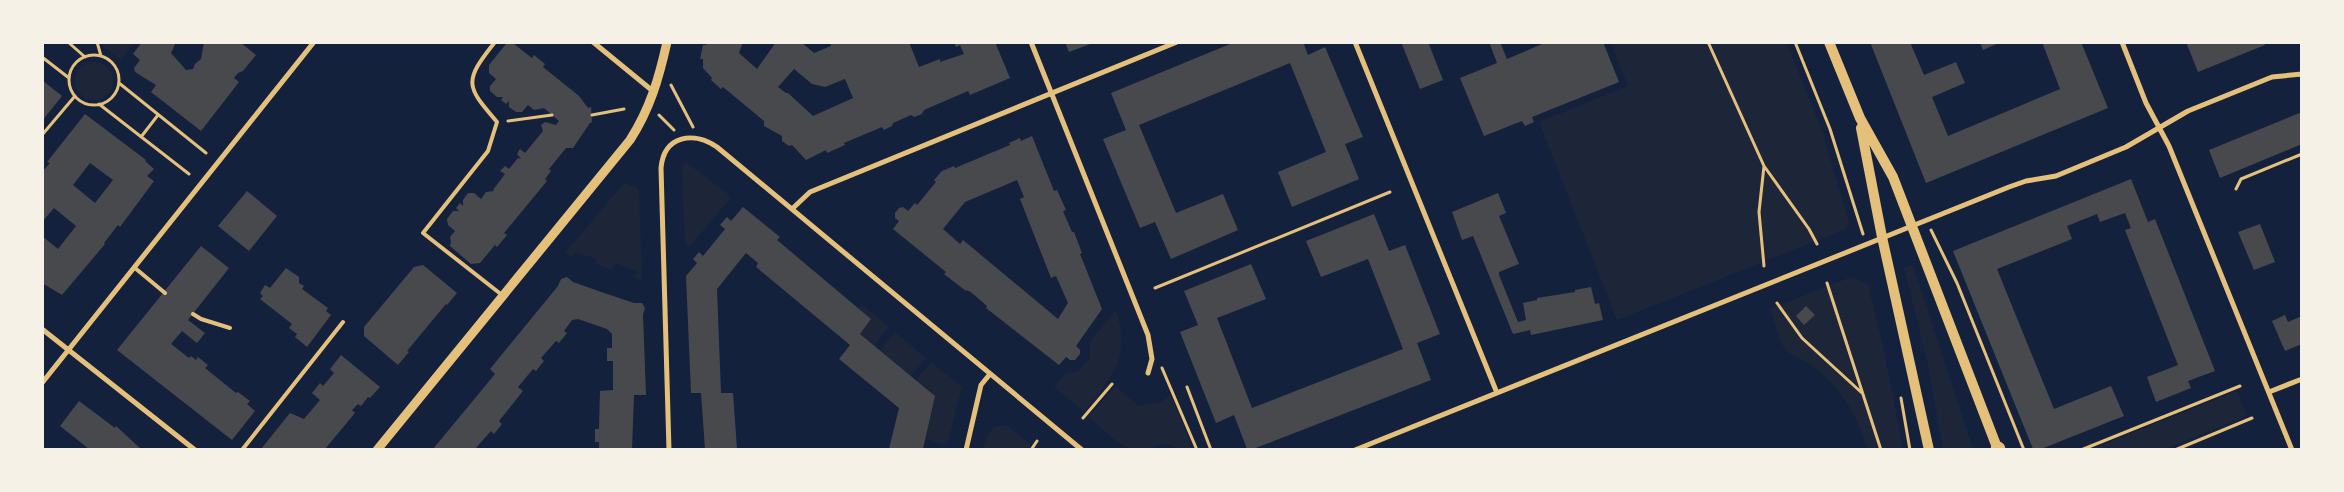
<svg xmlns="http://www.w3.org/2000/svg" width="2344" height="492" font-family="'Fira Sans',sans-serif">
<rect width="100%" height="100%" fill="#14213d"/>
<!-- green -->
<path fill="#1d2539" d="M 99,43 L 134,43 L 121,60 Z
M 1611,43 L 1787,43 L 1822,131 L 1849,222 L 1846,229 L 1617,320 L 1539,122 L 1628,86 Z
M75 81a19 19 0 1 1 38 0a19 19 0 1 1-38 0Z
M 687,163 L 728,194 L 730,199 L 689,247 L 685,243 L 682,170 L 683,165 Z
M 624,183 L 638,188 L 639,191 L 642,279 L 640,280 L 635,278 L 637,271 L 615,263 L 612,270 L 596,264 L 597,259 L 575,252 L 573,257 L 565,253 Z
M 1913,265 L 1973,449 L 1943,449 L 1927,361 L 1904,268 Z
M 1851,277 L 1868,284 L 1885,355 L 1903,449 L 1867,449 C 1858,416 1840,385 1811,365 C 1804,360 1791,356 1785,349 C 1779,342 1774,319 1770,309 Z
M 862,305 L 889,327 L 874,345 L 860,334 L 871,319 L 859,309 Z
M 1116,310 C 1131,357 1112,378 1084,412 L 1054,387 L 1065,374 L 1079,371 L 1090,357 L 1089,343 Z
M 895,332 L 926,358 L 911,376 L 880,350 Z
M 931,362 L 962,387 L 947,445 L 925,439 L 935,396 L 916,380 Z
M 1115,386 L 1138,405 L 1159,403 L 1171,395 L 1193,449 L 1181,449 L 1165,443 C 1125,459 1118,441 1089,417 Z
M 2237,391 L 2247,416 L 2165,449 L 2092,449 Z
M 1003,425 L 1009,427 L 1031,445 L 1027,449 L 983,449 C 986,438 989,426 1003,425 Z"/>
<!-- building -->
<path fill="#48494c" fill-rule="evenodd" d="M 142,42 L 176,42 L 171,53 L 186,70 L 193,69 L 195,64 L 201,59 L 204,42 L 240,42 L 256,55 L 243,71 L 238,73 L 234,78 L 239,82 L 201,131 L 151,92 L 156,85 L 135,72 L 134,68 L 140,60 L 133,54 Z
M 707,42 L 743,42 L 739,53 L 757,69 L 776,42 L 801,42 L 814,53 L 831,46 L 830,42 L 909,42 L 919,67 L 940,59 L 940,62 L 964,54 L 960,45 L 956,47 L 954,42 L 995,42 L 1010,78 L 970,95 L 968,91 L 924,110 L 922,114 L 914,117 L 911,115 L 893,123 L 892,126 L 884,130 L 882,127 L 844,143 L 845,145 L 827,153 L 826,150 L 806,160 L 792,145 L 789,146 L 782,141 L 782,136 L 764,126 L 764,121 L 723,87 L 721,89 L 711,80 L 712,78 L 703,68 L 703,59 L 700,59 L 703,45 L 706,45 ZM 794,69 L 812,84 L 825,87 L 845,79 L 853,98 L 813,116 L 788,93 L 786,93 L 778,87 Z
M 1065,42 L 1093,42 L 1093,43 L 1069,52 Z
M 1235,42 L 1303,42 L 1308,55 L 1325,47 L 1363,137 L 1345,144 L 1359,179 L 1292,207 L 1278,172 L 1326,152 L 1290,63 L 1139,125 L 1176,213 L 1223,194 L 1238,230 L 1171,259 L 1155,222 L 1140,228 L 1103,139 L 1126,130 L 1111,93 Z
M 1401,42 L 1428,42 L 1443,80 L 1420,89 Z
M 1489,42 L 1500,42 L 1507,59 L 1547,42 L 1603,42 L 1619,82 L 1532,117 L 1534,122 L 1525,126 L 1522,121 L 1484,136 L 1460,78 L 1497,63 Z
M 1870,42 L 1910,42 L 1924,75 L 1956,62 L 1965,83 L 1932,97 L 1948,136 L 2060,89 L 2042,42 L 2081,42 L 2108,108 L 1926,183 Z
M 1980,42 L 2001,42 L 1983,50 Z
M 2186,42 L 2264,42 L 2265,45 L 2198,72 Z
M 506,44 L 514,44 L 532,58 L 534,55 L 545,64 L 543,67 L 579,96 L 588,108 L 591,107 L 592,122 L 590,123 L 573,148 L 566,148 L 549,169 L 551,171 L 545,179 L 547,181 L 504,233 L 507,235 L 497,247 L 495,245 L 480,263 L 471,264 L 450,246 L 451,241 L 450,237 L 455,231 L 448,225 L 447,219 L 453,211 L 459,211 L 456,208 L 460,203 L 463,206 L 463,200 L 468,193 L 474,193 L 481,199 L 486,192 L 494,191 L 493,190 L 505,174 L 500,171 L 505,166 L 509,169 L 518,158 L 521,159 L 517,154 L 520,149 L 525,153 L 543,131 L 541,125 L 545,122 L 556,125 L 559,121 L 544,108 L 534,110 L 528,105 L 522,112 L 516,112 L 509,107 L 509,101 L 506,104 L 501,100 L 503,97 L 497,97 L 490,91 L 490,86 L 496,79 L 489,73 L 489,65 Z
M 42,80 L 62,96 L 42,121 Z
M 2302,112 L 2302,144 L 2220,178 L 2209,150 Z
M 85,114 L 146,160 L 145,161 L 154,169 L 147,176 L 154,181 L 120,227 L 118,225 L 104,243 L 105,244 L 62,295 L 42,283 L 42,236 L 58,249 L 76,226 L 54,208 L 42,222 L 42,172 L 50,163 L 47,162 ZM 90,163 L 113,180 L 95,203 L 73,185 Z
M 1032,136 L 1054,191 L 1057,190 L 1066,210 L 1063,211 L 1072,232 L 1074,232 L 1082,253 L 1080,254 L 1102,309 L 1076,346 L 1080,350 L 1080,354 L 1075,360 L 1070,360 L 1066,357 L 1059,365 L 986,308 L 987,306 L 972,293 L 967,290 L 966,291 L 944,274 L 946,272 L 893,229 L 899,221 L 895,218 L 895,213 L 899,208 L 903,207 L 908,211 L 915,203 L 917,205 L 936,182 L 934,180 L 942,171 L 954,166 L 955,168 L 1010,145 L 1009,143 L 1020,138 L 1021,141 ZM 1017,180 L 1024,197 L 1020,199 L 1051,278 L 1056,276 L 1068,303 L 1058,319 L 963,240 L 960,244 L 943,229 L 965,202 Z
M 2131,179 L 2148,222 L 2155,219 L 2215,371 L 2188,381 L 2191,388 L 2156,402 L 2147,377 L 2178,365 L 2125,230 L 2131,228 L 2125,213 L 2100,222 L 2097,214 L 2067,226 L 2072,239 L 1997,269 L 2054,409 L 2111,386 L 2124,416 L 2041,449 L 2033,449 L 1953,251 Z
M 247,191 L 277,216 L 249,251 L 218,226 Z
M 1498,193 L 1506,213 L 1499,216 L 1519,264 L 1499,272 L 1499,275 L 1518,322 L 1526,320 L 1523,303 L 1537,300 L 1537,298 L 1575,292 L 1575,290 L 1591,287 L 1595,304 L 1599,303 L 1603,320 L 1531,335 L 1530,330 L 1513,334 L 1473,236 L 1462,240 L 1452,212 Z
M 743,207 L 780,237 L 777,240 L 871,319 L 860,334 L 935,396 L 923,449 L 889,449 L 899,408 L 839,359 L 850,345 L 756,267 L 758,263 L 746,253 L 717,289 L 721,393 L 733,393 L 737,449 L 705,449 L 701,393 L 691,393 L 686,276 L 697,263 L 693,259 L 699,252 L 703,256 L 725,229 L 720,225 L 727,217 L 731,221 Z
M 1374,214 L 1389,251 L 1405,245 L 1440,334 L 1417,343 L 1431,380 L 1253,449 L 1247,449 L 1234,415 L 1216,423 L 1180,332 L 1198,325 L 1184,291 L 1251,264 L 1266,299 L 1217,318 L 1252,408 L 1403,349 L 1368,259 L 1321,277 L 1306,241 Z
M 2260,224 L 2275,262 L 2254,270 L 2238,232 Z
M 201,246 L 229,268 L 188,320 L 205,333 L 197,343 L 182,331 L 171,344 L 189,358 L 191,356 L 196,360 L 198,357 L 208,365 L 205,368 L 236,393 L 238,392 L 250,401 L 247,404 L 255,411 L 232,440 L 117,350 Z
M 423,265 L 457,293 L 447,305 L 446,304 L 407,351 L 409,352 L 398,365 L 364,336 L 364,327 L 414,267 Z
M 286,268 L 299,277 L 299,283 L 304,286 L 302,289 L 328,308 L 326,311 L 331,315 L 307,347 L 295,337 L 297,334 L 289,328 L 292,324 L 260,299 L 263,296 L 260,293 L 265,285 L 270,288 Z
M 567,277 L 573,282 L 604,293 L 634,303 L 642,303 L 645,308 L 643,315 L 646,395 L 634,395 L 632,449 L 599,449 L 599,442 L 595,442 L 595,429 L 599,429 L 600,391 L 613,390 L 613,361 L 607,361 L 607,348 L 612,348 L 612,334 L 607,329 L 578,319 L 572,320 L 564,331 L 567,333 L 559,343 L 556,341 L 541,358 L 544,361 L 536,371 L 533,369 L 518,387 L 523,391 L 499,421 L 502,424 L 494,434 L 491,431 L 475,449 L 433,449 L 495,374 L 490,369 L 558,286 L 561,279 Z
M 1806,306 L 1815,315 L 1804,325 L 1796,316 Z
M 2285,315 L 2288,322 L 2302,316 L 2302,344 L 2285,351 L 2272,321 Z
M 341,355 L 380,387 L 370,398 L 368,397 L 361,406 L 358,404 L 352,410 L 355,413 L 325,449 L 261,449 L 290,413 L 304,419 L 320,400 L 312,393 L 320,383 L 323,386 L 334,373 L 330,369 Z
M 79,401 L 115,428 L 116,426 L 141,449 L 89,449 L 60,426 Z"/>
<g fill="none" stroke-linecap="round" stroke-linejoin="round">
<!-- path -->
<path stroke="#e5c07b" stroke-width="3" d="M 68,42 L 85,57
M 97,42 L 101,56
M 1708,42 L 1764,166
M 1795,42 L 1830,129 L 1863,234
M69 80a25 25 0 1 1 50 0a25 25 0 1 1-50 0Z
M 42,57 L 69,78
M 119,83 L 206,153
M 671,85 L 693,127
M 99,104 L 189,174
M 592,115 L 624,109
M 659,115 L 674,130
M 508,121 L 552,115
M 42,135 L 75,96
M 141,137 L 158,115
M 2236,189 L 2241,179 L 2302,154
M 1931,230 L 1957,283 L 2024,450
M 1764,266 L 1759,212 L 1764,166 L 1809,229 L 1817,244
M 1827,283 L 1881,450
M 1155,288 L 1390,192
M 1777,303 L 1802,338 L 1862,393
M 1162,368 L 1197,450
M 1187,387 L 1211,450
M 1901,398 L 1910,450
M 1083,418 L 1112,384
M 1031,450 L 1037,441
M 1162,450 L 1168,450
M 2081,450 L 2240,386
M 2175,450 L 2252,418"/>
<!-- service -->
<path stroke="#e5c07b" stroke-width="4" d="M 495,42 C 463,82 466,86 497,122 L 488,151 L 423,233 L 502,295
M 135,268 L 165,293
M 193,314 L 201,319 L 230,328
M 242,450 L 343,322"/>
<!-- minor -->
<path stroke="#e5c07b" stroke-width="5" d="M 593,42 L 654,92
M 1031,42 L 1148,335 L 1152,359 L 1148,373
M 1355,42 L 1497,393
M 2122,42 L 2146,103 L 2169,146 L 2292,450
M 792,209 L 810,192 L 1177,42
M 42,329 L 195,450
M 42,383 L 314,42
M 2269,392 L 2302,379
M 669,450 L 661,168 C 664,135 694,131 717,147 L 1082,450
M 966,450 L 981,385 L 990,374
M 1355,450 L 2009,187 L 2026,181 L 2056,176 L 2126,147 L 2188,111 L 2272,77 L 2302,74"/>
<!-- tertiary -->
<path stroke="#e5c07b" stroke-width="9" d="M 377,450 L 630,140 C 650,109 659,78 667,42"/>
<!-- secondary -->
<path stroke="#e5c07b" stroke-width="10" d="M 1829,42 L 1860,118 L 1893,177 L 1998,450
M 1861,128 L 1882,237 L 1929,450"/>
<!-- motorway -->
<path stroke="#e5c07b" stroke-width="15" d="M 1998,449 L 1998,450"/>
</g>
<!-- border -->
<rect width="2344" height="492" fill="none" stroke="#f6f1e7" stroke-width="88"/>
</svg>
